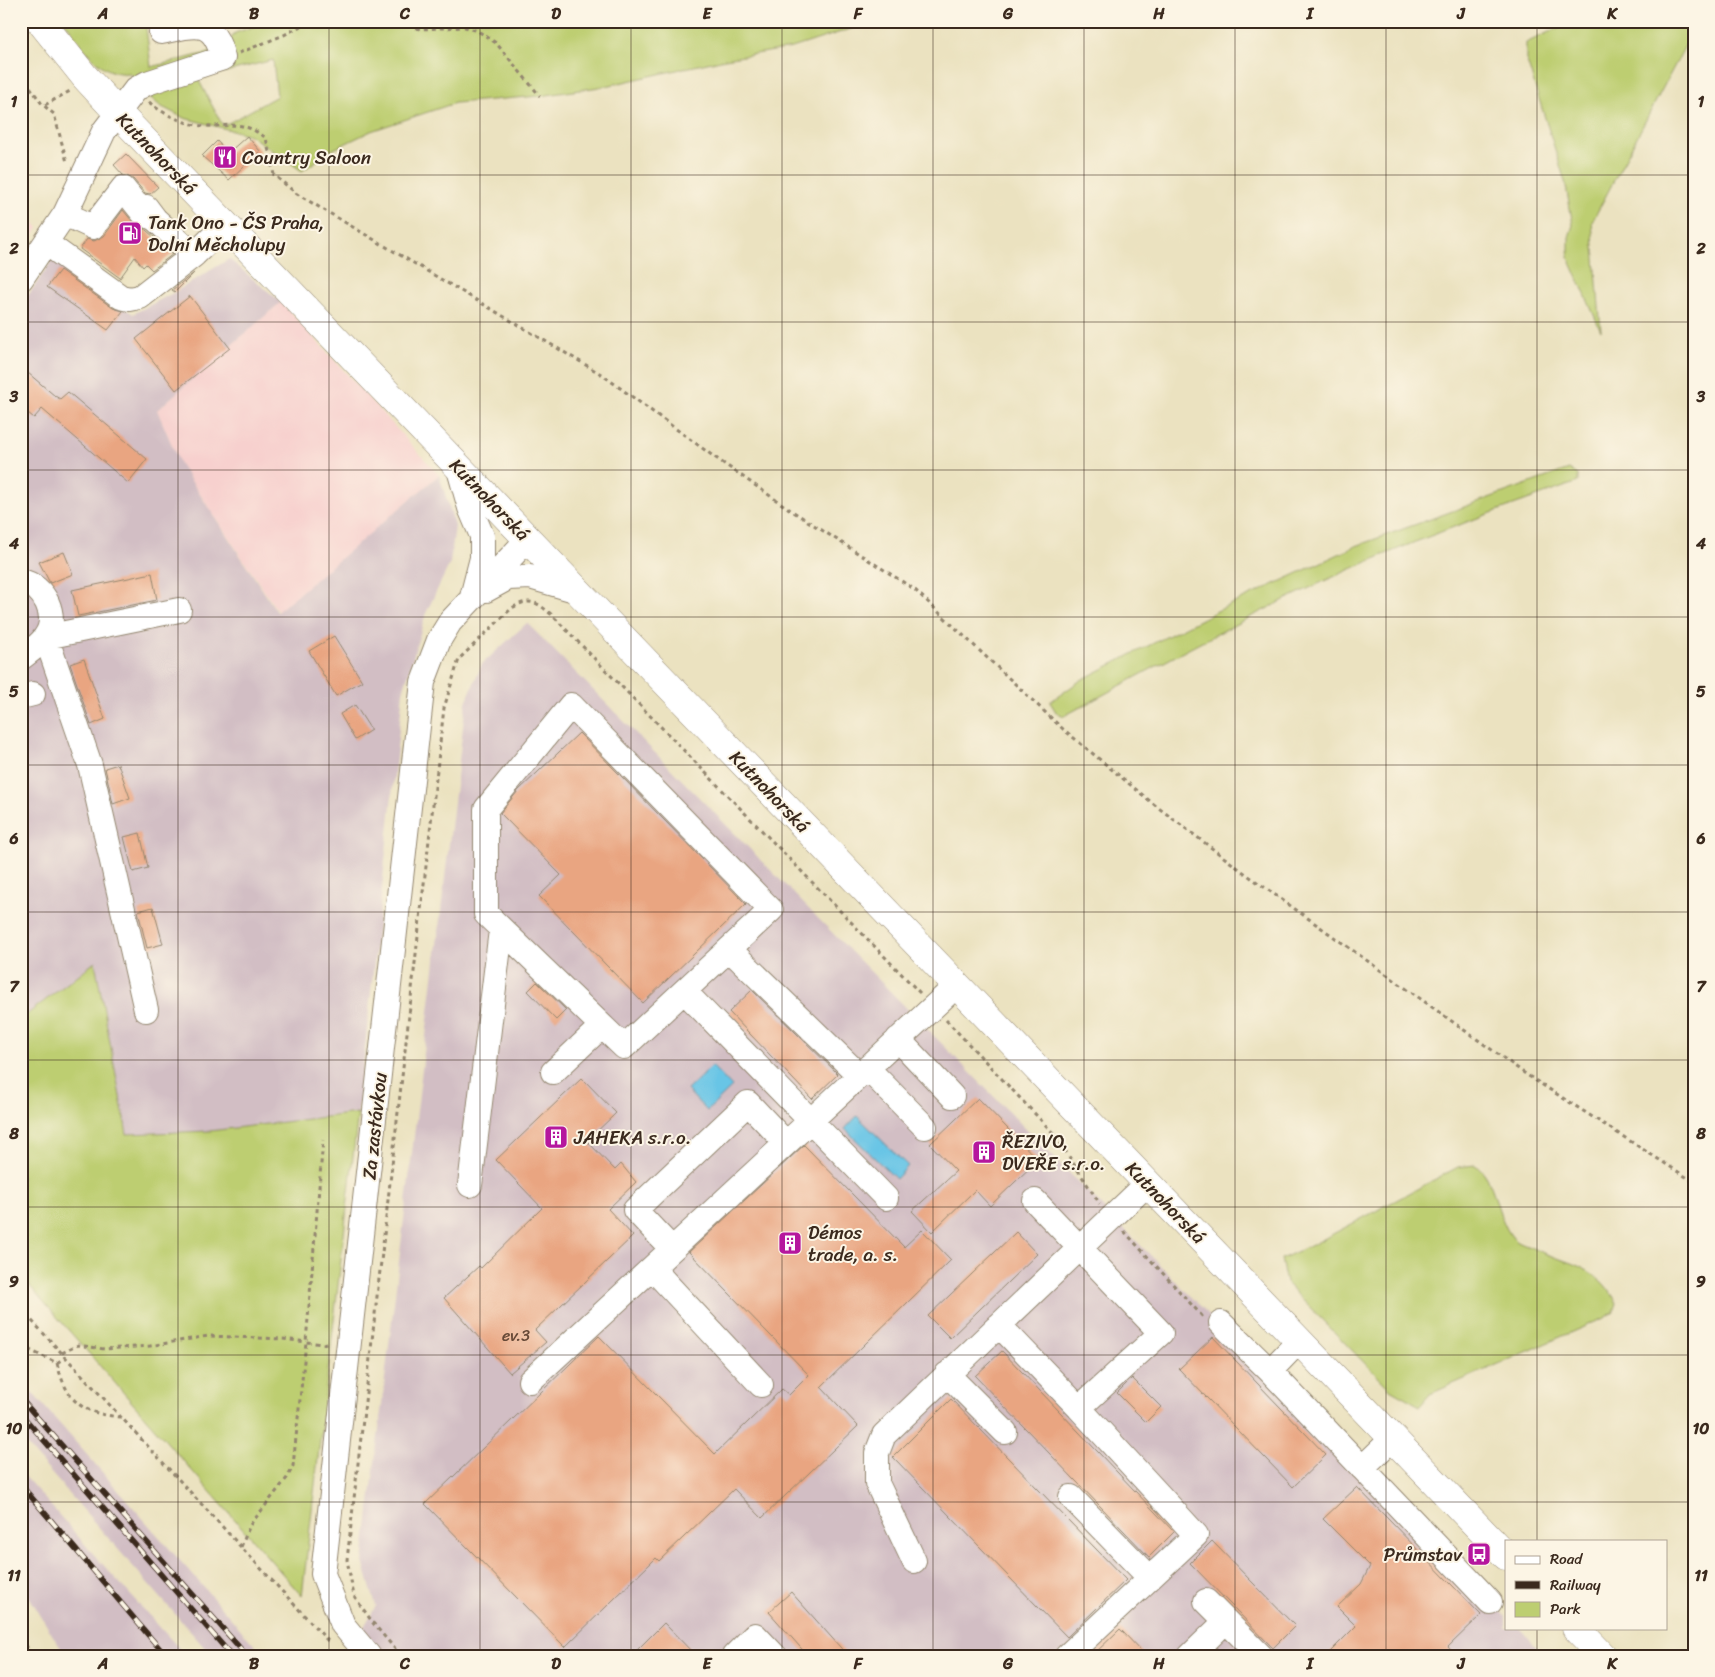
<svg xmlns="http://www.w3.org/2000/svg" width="1715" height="1677" font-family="Sriracha,sans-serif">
<rect width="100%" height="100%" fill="#fcf5e5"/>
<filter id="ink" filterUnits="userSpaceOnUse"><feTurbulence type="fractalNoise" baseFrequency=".02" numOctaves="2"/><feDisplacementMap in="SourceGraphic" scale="10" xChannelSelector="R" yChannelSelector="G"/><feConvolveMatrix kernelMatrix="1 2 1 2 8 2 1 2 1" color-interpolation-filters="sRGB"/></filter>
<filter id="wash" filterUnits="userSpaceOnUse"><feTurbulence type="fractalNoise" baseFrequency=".0096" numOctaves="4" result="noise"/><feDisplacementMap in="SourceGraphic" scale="20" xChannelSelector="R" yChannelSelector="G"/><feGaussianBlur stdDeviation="1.12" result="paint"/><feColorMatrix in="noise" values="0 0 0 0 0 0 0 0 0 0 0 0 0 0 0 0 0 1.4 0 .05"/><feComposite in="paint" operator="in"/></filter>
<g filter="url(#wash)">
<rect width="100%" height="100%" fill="#ebe2c0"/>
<!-- built -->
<path fill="#f7d0ce" d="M 21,201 L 38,228 L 21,252 Z
M 281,302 L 439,475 L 278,612 L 180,464 L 157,410 Z"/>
<!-- industrial -->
<path fill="#d2bec4" d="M 53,259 L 133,314 L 175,292 L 229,259 L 281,302 L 157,410 L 180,464 L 277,612 L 439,475 L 455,526 L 450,563 L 426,613 L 403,692 L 358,1113 L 210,1131 L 127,1134 L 95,962 L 21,1019 L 21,306 Z
M 527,623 L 1506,1616 L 1506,1628 L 1519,1628 L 1546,1656 L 347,1656 L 376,1606 L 363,1562 L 466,702 L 482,664 Z
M 21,1380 L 264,1656 L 212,1656 L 21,1439 Z
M 21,1472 L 96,1557 L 186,1656 L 68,1656 L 56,1641 L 21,1583 Z"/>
<!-- green -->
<path fill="#bdce71" stroke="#7c7c48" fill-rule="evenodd" d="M 64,21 L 148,21 L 146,27 L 151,67 L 207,53 L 228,43 L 235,33 L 258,25 L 259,21 L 875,21 L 792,48 L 725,59 L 606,86 L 540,96 L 455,103 L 371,131 L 332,150 L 302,171 L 250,135 L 184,118 L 160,106 L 150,97 L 154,92 L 154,73 L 133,77 L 130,73 C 98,77 82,44 64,21 ZM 273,60 L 277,96 L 223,126 L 198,79 Z
M 1572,21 L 1694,21 L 1694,29 L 1592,222 L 1601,331 L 1569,258 L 1569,237 L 1573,225 L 1565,181 L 1526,58 L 1526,43 Z
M 1569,469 L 1578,475 L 1578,482 C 1490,513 1403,544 1318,584 C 1232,624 1148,671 1064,716 L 1056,712 L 1050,702 L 1081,680 L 1217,611 L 1356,546 Z
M 95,962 L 127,1134 L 210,1131 L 358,1113 L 302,1596 L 21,1276 L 21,1019 Z
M 1475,1165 C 1496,1176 1495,1217 1513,1238 C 1516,1242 1524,1245 1530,1247 C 1567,1265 1595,1262 1617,1303 L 1614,1312 L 1604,1318 L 1430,1394 L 1420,1406 L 1390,1389 L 1286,1283 L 1281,1259 L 1316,1243 L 1458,1167 Z"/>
<!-- water -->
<path fill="#68c5e6" stroke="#527882" d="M 712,1066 L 732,1087 L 707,1111 L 687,1090 Z
M 857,1116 L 908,1166 L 896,1179 L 845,1129 Z"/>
<g id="blocks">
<!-- building -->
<path fill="#e9a581" d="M 247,136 L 260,151 L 229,180 L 202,156 L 217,141 L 228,153 Z
M 126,154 L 158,187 L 150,194 L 145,193 L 133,179 L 123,175 L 114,165 Z
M 123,210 L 133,222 L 146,230 L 173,254 L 152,270 L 146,264 L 143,267 L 135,257 L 120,278 L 80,249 L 87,239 L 94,241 L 104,236 Z
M 60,270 L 113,308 L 123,311 L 108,330 L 47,287 Z
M 194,273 L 175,292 L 172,290 Z
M 190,296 L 230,348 L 176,390 L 136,339 Z
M 21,367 L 55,396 L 60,399 L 68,392 L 147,459 L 128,483 L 42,409 L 34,418 L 21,407 Z
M 64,552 L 73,574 L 50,583 L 39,562 Z
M 152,573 L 157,600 L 78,616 L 72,590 Z
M 334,636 L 362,681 L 336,696 L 309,651 Z
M 84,659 L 105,719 L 91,725 L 70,664 Z
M 355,705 L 371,730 L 355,740 L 340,714 Z
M 579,733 L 746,904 L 643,1003 L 539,896 L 561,875 L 500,813 L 518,791 Z
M 118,764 L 130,798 L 113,804 L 105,768 Z
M 140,833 L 148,868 L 133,872 L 124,837 Z
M 153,907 L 163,944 L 147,948 L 138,911 Z
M 537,982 L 566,1010 L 556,1020 L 528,991 Z
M 752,990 L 838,1074 L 812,1099 L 729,1012 Z
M 582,1078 L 616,1113 L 587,1141 L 615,1170 L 621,1164 L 636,1182 L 608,1209 L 633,1236 L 535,1330 L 546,1342 L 510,1373 L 444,1298 L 479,1266 L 481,1268 L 542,1208 L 496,1160 Z
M 978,1098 L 1038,1160 L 990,1206 L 975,1190 L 932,1232 L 912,1211 L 956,1171 L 930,1144 Z
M 804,1145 L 904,1247 L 922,1230 L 951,1260 L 821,1387 L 858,1426 L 762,1518 L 734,1489 L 659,1561 L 656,1558 L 565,1647 L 425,1504 L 599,1336 L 715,1454 L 782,1389 L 789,1395 L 809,1375 L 689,1252 Z
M 1016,1232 L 1037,1254 L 950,1338 L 928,1316 Z
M 1213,1337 L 1326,1455 L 1293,1487 L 1179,1369 Z
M 1002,1351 L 1174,1532 L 1149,1557 L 975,1376 Z
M 1132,1378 L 1161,1407 L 1146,1422 L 1117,1393 Z
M 951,1399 L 1126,1580 L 1067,1637 L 893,1457 Z
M 1357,1487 L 1481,1615 L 1448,1647 L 1456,1656 L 1326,1656 L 1356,1626 L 1337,1607 L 1361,1584 L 1370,1566 L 1323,1519 Z
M 1212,1541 L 1295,1626 L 1273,1648 L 1190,1563 Z
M 791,1592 L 848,1656 L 808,1656 L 769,1612 Z
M 664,1623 L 696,1656 L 631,1656 Z
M 1120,1629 L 1146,1656 L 1092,1656 Z"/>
</g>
</g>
<g filter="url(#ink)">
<use href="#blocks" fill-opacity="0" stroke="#93866f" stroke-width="1"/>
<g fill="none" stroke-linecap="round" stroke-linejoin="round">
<!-- minor casing -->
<g stroke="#93866f" stroke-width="26">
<path id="minor" d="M 146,207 L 155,219 L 194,255
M 65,214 L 93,227 L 123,188 L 143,213 L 155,219
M 46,243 L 121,297 L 130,299 L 140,297 L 194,255 L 225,225
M 21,279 L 65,214 L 104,131 L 136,89 L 147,83 L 223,58 C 213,16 194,25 161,32
M 458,466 L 470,508 L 482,536 L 482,558 L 472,597
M 21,581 C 44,585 60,617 45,637 C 40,645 29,652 21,658
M 486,590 L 508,578 L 530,577 L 578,591
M 21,697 L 33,694
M 571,705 L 771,910 L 624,1047 L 486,914 L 486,809 Z
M 729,949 L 859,1075
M 684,991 L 886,1198
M 146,1010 L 90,765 L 46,637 L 179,610
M 898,1039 L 952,1096
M 867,1068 L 925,1127
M 553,1072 L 602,1026
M 470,1185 L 501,930
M 672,1249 L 635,1210 L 748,1103 L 786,1143
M 652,1268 L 761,1385
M 1221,1323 L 1270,1371 L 1299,1341
M 999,1325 L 1079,1408 L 1161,1333 L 1035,1201
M 1270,1371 L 1490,1602
M 947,1374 L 1005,1432
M 530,1381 L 957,985
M 1362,1468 L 1393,1438
M 1071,1497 L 1150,1578
M 914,1561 L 877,1483 L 877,1453 L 884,1435 L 1148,1183
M 1206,1601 L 1261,1656
M 369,1656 L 343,1625 L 323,1574 L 423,682 L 439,640 L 450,622 L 528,539
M 734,1656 L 755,1635 L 775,1656
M 1067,1656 L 1196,1535 L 1079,1408
M 1190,1656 L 1226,1621"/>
</g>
<!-- major casing -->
<g stroke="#93866f" stroke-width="29">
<path id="major" d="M 40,21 L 85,77 L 119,114 L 1506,1556
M 1576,1628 L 1603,1656"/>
</g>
<!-- path -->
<path stroke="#93866f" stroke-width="3" stroke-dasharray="4 4" stroke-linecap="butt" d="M 393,21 L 420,29 L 465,27 L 478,31 L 496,43 L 540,96
M 239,53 L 284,35 L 310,21
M 21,74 L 42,104 L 54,114 L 67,162
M 149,102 C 163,114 184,124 203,126 C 231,127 241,119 266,138 L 274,175 L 297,194 L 601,374 L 713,456 L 792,511 L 914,589 L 1063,729 L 1156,806 L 1246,874 L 1527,1075 L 1694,1182
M 45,105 L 70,91
M 946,1020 L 1055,1135 L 1100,1204
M 1124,1231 L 1203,1317
M 21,1309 L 328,1641
M 21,1346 L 57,1363 L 65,1357
M 62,1353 L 78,1345 L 104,1349 L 150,1346 L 208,1336 L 283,1339 L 323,1344 L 330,1342
M 57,1363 C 67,1402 81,1413 120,1417
M 241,1547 L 250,1525 L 287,1478 L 293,1466 L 306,1342 L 323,1140
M 21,1638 L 33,1656
M 401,1656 L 373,1623 L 354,1596 L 347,1560 L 444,708 L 459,659 L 512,608 C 530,597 537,602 552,615 L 921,994"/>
<!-- minor -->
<use href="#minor" stroke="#fff" stroke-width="24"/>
<!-- major -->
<use href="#major" stroke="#fff" stroke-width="28"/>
<!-- rail casing -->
<g stroke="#3b2a1e" stroke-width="5.5">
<path id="rail" d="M 21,1399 L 247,1656
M 21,1414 L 232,1656
M 21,1485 L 166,1656"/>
</g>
<!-- rail -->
<use href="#rail" stroke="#fcf5e5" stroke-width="4" stroke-dasharray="11" stroke-linecap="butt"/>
</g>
</g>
<!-- grid -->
<path fill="none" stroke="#3b2a1e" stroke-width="1" stroke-opacity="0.55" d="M 178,21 L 178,1656M 329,21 L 329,1656M 480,21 L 480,1656M 631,21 L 631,1656M 782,21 L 782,1656M 933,21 L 933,1656M 1084,21 L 1084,1656M 1235,21 L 1235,1656M 1386,21 L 1386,1656M 1537,21 L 1537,1541M 21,175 L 1694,175M 21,322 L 1694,322M 21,470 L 1694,470M 21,617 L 1694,617M 21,765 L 1694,765M 21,912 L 1694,912M 21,1060 L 1694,1060M 21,1207 L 1694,1207M 21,1355 L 1694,1355M 21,1502 L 1694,1502M 1537,1628 L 1537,1656"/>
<!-- icons -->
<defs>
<g id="restaurant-square" transform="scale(1.25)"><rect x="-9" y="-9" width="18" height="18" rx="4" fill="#b5179e" stroke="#fcf5e5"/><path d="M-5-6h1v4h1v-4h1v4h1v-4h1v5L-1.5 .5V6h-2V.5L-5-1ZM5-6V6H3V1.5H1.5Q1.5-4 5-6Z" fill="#fff"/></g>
<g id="fuel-square" transform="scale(1.25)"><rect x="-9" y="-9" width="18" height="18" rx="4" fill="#b5179e" stroke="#fcf5e5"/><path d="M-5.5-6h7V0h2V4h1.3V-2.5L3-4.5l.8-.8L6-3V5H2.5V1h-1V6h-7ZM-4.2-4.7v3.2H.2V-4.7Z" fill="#fff"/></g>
<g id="building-square" transform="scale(1.25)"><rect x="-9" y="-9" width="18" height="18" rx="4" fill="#b5179e" stroke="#fcf5e5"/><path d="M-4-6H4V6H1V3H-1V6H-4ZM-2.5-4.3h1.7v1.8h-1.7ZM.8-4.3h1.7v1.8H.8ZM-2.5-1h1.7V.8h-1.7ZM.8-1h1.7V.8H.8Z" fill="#fff"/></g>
<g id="bus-square" transform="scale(1.25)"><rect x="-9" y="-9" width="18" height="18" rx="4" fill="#b5179e" stroke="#fcf5e5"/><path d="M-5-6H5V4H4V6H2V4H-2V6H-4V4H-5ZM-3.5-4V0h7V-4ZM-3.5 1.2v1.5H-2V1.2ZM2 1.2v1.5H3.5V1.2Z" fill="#fff"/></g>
</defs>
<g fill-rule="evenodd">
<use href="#restaurant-square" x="225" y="157"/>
<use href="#fuel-square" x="130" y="233"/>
<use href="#building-square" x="556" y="1137"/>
<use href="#building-square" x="984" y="1152"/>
<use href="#building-square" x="790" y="1243"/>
<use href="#bus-square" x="1479" y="1554"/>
</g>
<g text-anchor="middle" stroke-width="4" stroke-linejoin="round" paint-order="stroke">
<!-- number labels -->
<g font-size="16" fill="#664937">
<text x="516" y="1341">ev.3</text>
</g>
<!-- street labels -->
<g font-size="19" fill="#3b2a1e" stroke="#fcf5e5">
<text transform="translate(157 153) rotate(46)" y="7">Kutnohorská</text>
<text transform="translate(490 499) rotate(46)" y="7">Kutnohorská</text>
<text transform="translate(770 791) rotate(46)" y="7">Kutnohorská</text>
<text transform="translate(374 1126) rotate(-84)" y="7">Za zastávkou</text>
<text transform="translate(1166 1202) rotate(46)" y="7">Kutnohorská</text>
</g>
<!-- poi labels -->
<g font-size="19" fill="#3b2a1e" stroke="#fcf5e5" text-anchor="start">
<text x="242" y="164">Country Saloon</text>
<text x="148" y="229">Tank Ono - ČS Praha,<tspan x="148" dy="22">Dolní Měcholupy</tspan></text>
<text x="574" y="1144">JAHEKA s.r.o.</text>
<text x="1002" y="1148">ŘEZIVO,<tspan x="1002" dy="22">DVEŘE s.r.o.</tspan></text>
<text x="808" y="1239">Démos<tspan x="808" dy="22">trade, a. s.</tspan></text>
<text x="1462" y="1561" text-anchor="end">Průmstav</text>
</g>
</g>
<!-- margin -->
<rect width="1715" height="1677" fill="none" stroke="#fcf5e5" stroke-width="55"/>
<!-- legend -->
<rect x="1505" y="1540" width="162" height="90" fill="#fcf5e5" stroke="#afa495"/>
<rect x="1515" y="1556" width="25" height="8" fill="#ffffff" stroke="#afa495"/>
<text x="1550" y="1564" font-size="15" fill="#3b2a1e">Road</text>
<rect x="1515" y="1581" width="25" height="8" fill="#3b2a1e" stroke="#afa495"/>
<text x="1550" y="1590" font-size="15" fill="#3b2a1e">Railway</text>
<rect x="1515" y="1602" width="25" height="15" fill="#bdce71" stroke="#afa495"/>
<text x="1550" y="1614" font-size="15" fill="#3b2a1e">Park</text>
<rect x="28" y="28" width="1660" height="1622" fill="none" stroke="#3b2a1e" stroke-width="2"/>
<g font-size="16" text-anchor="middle" font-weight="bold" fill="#3b2a1e">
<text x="103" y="19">A</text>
<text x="254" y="19">B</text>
<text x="405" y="19">C</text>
<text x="556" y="19">D</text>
<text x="707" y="19">E</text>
<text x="858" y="19">F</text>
<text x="1008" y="19">G</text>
<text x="1159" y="19">H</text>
<text x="1310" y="19">I</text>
<text x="1461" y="19">J</text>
<text x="1612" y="19">K</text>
<text x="14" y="107">1</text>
<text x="1701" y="107">1</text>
<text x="14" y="254">2</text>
<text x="1701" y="254">2</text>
<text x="14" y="402">3</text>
<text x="1701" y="402">3</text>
<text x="14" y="549">4</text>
<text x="1701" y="549">4</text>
<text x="14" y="697">5</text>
<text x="1701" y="697">5</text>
<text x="14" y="844">6</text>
<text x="1701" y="844">6</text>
<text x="14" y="992">7</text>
<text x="1701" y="992">7</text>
<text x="14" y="1139">8</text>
<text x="1701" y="1139">8</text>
<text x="14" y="1287">9</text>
<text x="1701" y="1287">9</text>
<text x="14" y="1434">10</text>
<text x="1701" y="1434">10</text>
<text x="14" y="1581">11</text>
<text x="1701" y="1581">11</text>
<text x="103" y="1669">A</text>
<text x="254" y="1669">B</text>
<text x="405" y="1669">C</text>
<text x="556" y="1669">D</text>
<text x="707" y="1669">E</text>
<text x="858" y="1669">F</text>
<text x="1008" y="1669">G</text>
<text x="1159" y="1669">H</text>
<text x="1310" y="1669">I</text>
<text x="1461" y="1669">J</text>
<text x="1612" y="1669">K</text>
</g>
</svg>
